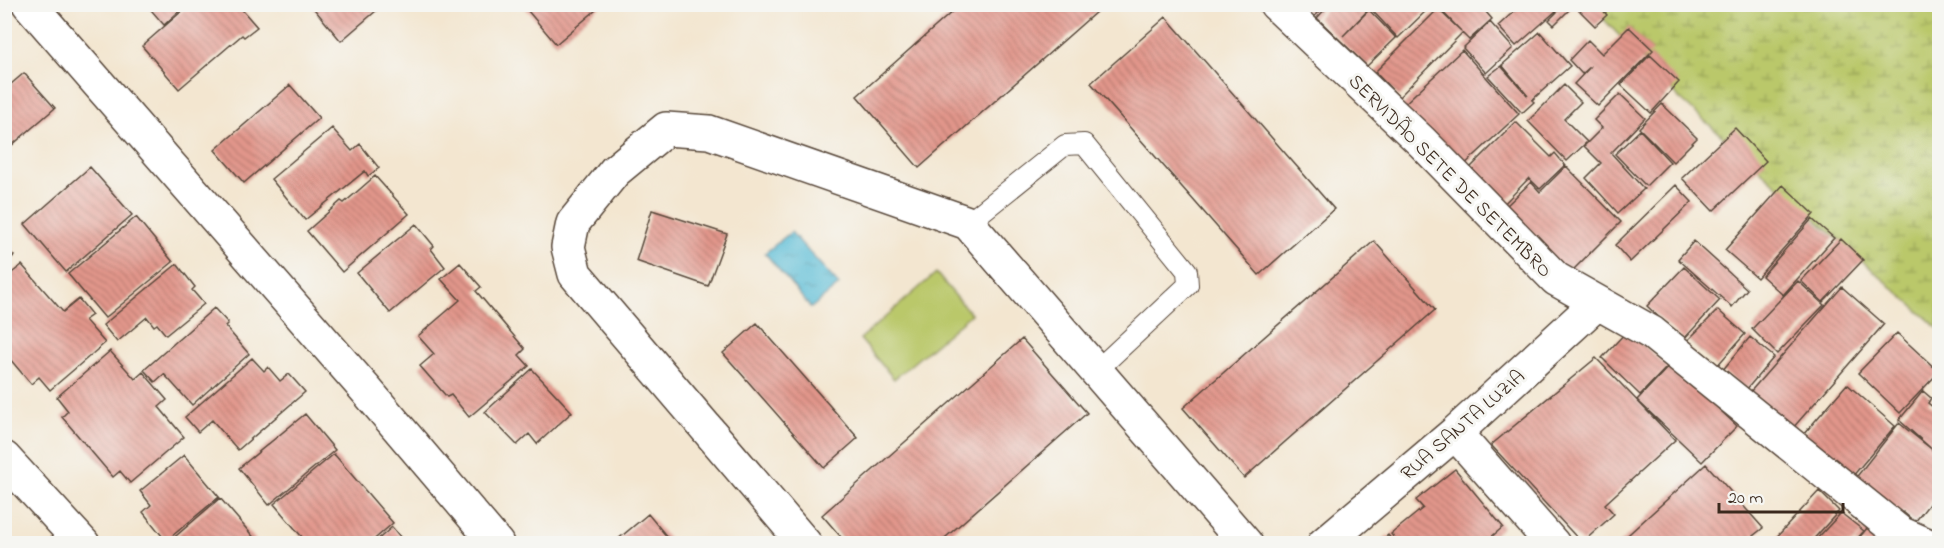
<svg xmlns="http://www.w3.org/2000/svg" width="1944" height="548" font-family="'Indie Flower',sans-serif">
<defs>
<pattern id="wetland-marsh" width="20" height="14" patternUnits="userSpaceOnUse" patternTransform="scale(1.5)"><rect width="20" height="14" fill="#bac86b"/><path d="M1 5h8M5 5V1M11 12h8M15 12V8" fill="none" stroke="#98a357"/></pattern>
<pattern id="water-ripples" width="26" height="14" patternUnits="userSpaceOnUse" patternTransform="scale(1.5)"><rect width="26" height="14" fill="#57bbd5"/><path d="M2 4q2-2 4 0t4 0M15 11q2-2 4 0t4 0" fill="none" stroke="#4998ac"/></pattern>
<pattern id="building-back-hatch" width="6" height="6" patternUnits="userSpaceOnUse" patternTransform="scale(1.5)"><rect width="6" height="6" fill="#e2968b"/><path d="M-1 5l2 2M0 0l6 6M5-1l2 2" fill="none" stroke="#b87b71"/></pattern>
</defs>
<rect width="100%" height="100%" fill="#f6f6f2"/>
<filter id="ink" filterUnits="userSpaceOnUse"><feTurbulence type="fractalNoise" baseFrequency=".0167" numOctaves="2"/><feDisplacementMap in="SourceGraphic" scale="12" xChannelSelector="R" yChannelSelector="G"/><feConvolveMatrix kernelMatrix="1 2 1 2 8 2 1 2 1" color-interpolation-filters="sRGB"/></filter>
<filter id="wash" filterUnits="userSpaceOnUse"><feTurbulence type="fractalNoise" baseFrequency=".008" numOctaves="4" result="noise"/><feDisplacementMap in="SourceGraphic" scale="24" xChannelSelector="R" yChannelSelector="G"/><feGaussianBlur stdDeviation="1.35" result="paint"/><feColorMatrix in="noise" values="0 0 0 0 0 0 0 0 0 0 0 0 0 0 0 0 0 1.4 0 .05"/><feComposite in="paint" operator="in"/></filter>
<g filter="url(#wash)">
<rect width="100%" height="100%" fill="#f3e6d0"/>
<!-- wetland -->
<path fill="url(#wetland-marsh)" stroke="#7a7944" stroke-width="1.5" d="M 1590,5 L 1939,5 L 1939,329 L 1679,98 Z"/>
<!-- pitch -->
<path fill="#bac86b" stroke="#7a7944" stroke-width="1.5" d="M 936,273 L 971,314 L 894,379 L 860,339 Z"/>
<!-- water -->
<path fill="url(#water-ripples)" stroke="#49727a" stroke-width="1.5" d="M 791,232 L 839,285 L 811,308 L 765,253 Z"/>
<g id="blocks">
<!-- building -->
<path fill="url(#building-back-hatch)" d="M 146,4 L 187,4 L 164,25 Z
M 190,4 L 237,4 L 257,27 L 244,37 L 242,35 L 179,89 L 142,46 Z
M 310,4 L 384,4 L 341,41 Z
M 522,4 L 603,4 L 556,44 Z
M 961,4 L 1105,4 L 919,168 L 857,96 Z
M 1299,4 L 1327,4 L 1313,18 Z
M 1330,4 L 1425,4 L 1429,8 L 1398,38 L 1370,8 L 1343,36 L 1369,10 L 1396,38 L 1367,66 L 1317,18 Z
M 1435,4 L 1479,4 L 1492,19 L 1469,40 L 1462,33 L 1399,97 L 1375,72 L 1438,9 L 1461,31 Z
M 1522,4 L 1564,4 L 1516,46 L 1498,26 Z
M 1565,4 L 1597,4 L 1607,15 L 1595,26 L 1574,5 L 1554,25 L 1549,20 Z
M 1166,17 L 1334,209 L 1259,275 L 1091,83 Z
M 1490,22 L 1513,48 L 1486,73 L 1463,48 Z
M 1629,27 L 1653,50 L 1598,106 L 1574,84 L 1591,66 L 1582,74 L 1569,60 L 1588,40 L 1602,54 Z
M 1540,32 L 1570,66 L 1532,100 L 1534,102 L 1522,113 L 1488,76 L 1501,66 L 1528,96 L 1502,65 Z
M 1462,50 L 1519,114 L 1462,167 L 1402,106 Z
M 1650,55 L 1679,82 L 1651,113 L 1621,85 Z
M 24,73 L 55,108 L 4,152 L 4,90 Z
M 290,85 L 319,118 L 244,183 L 215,150 Z
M 1564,85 L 1581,102 L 1564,119 L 1587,142 L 1567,161 L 1528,121 Z
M 1620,94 L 1645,118 L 1611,153 L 1644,189 L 1618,213 L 1586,178 L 1601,163 L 1584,146 L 1602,128 L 1594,120 Z
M 1662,104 L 1697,138 L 1673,162 L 1639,128 Z
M 1516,122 L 1551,157 L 1555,153 L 1565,165 L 1540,189 L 1529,178 L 1501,207 L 1466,172 Z
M 332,128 L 352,151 L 360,144 L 379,168 L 368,176 L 365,171 L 305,220 L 271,179 Z
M 1735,128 L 1766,161 L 1713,211 L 1682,178 Z
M 1640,130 L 1670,162 L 1646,186 L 1615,154 Z
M 1566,166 L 1621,222 L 1568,275 L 1503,209 L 1531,182 L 1540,192 Z
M 90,167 L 132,215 L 66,272 L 25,224 Z
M 375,176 L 409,214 L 342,272 L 307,231 L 341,201 L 344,203 Z
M 1676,185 L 1692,202 L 1630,262 L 1615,245 Z
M 1783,185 L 1814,214 L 1757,278 L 1725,250 Z
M 652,210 L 727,234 L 708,286 L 636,261 Z
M 136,217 L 173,262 L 105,318 L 68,274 Z
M 1812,219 L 1834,238 L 1783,295 L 1762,276 Z
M 416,224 L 434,246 L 431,249 L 445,267 L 390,313 L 357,273 Z
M 1841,239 L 1863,260 L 1823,302 L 1801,281 Z
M 1374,241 L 1435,310 L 1244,478 L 1183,408 Z
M 1694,241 L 1747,289 L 1732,307 L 1678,259 Z
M 4,245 L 14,256 L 4,264 Z
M 460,263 L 481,287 L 476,291 L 525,349 L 519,355 L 529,366 L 469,417 L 451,395 L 447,397 L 420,366 L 434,354 L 418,336 L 460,300 L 441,279 Z
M 177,264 L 195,287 L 192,290 L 204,304 L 166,335 L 157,324 L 154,326 L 147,317 L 117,342 L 103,325 Z
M 22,265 L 63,312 L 79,299 L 92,315 L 85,320 L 105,343 L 50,390 L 39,377 L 31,384 L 4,352 L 4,279 Z
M 1684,267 L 1720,300 L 1683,340 L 1647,306 Z
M 1798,281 L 1824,305 L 1777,354 L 1752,329 Z
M 1842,287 L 1884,324 L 1792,429 L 1750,392 Z
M 214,308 L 228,323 L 225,326 L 249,354 L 192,405 L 164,374 L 155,382 L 144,370 Z
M 1718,310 L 1745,334 L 1716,367 L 1688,340 Z
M 757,323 L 858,438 L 824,468 L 723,353 Z
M 1628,330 L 1667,367 L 1640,395 L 1602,358 Z
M 1897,333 L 1939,372 L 1900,413 L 1858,373 Z
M 1750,337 L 1774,357 L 1746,390 L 1722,371 Z
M 1022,339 L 1087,413 L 938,544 L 847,544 L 822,515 Z
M 110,351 L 135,379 L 143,372 L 167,400 L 159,407 L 184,437 L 130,483 L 120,471 L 113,477 L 62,417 L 68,411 L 57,397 Z
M 252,358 L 264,371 L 268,367 L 280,381 L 289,374 L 305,392 L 238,450 L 212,420 L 198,432 L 185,417 Z
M 1596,358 L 1675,440 L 1605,504 L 1614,514 L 1582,543 L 1491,445 Z
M 1671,364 L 1737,426 L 1702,462 L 1637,400 Z
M 532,369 L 572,412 L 537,444 L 529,434 L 517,445 L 485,412 Z
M 1847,384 L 1895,426 L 1852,477 L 1803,435 Z
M 1923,391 L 1931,398 L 1928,403 L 1940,413 L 1940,447 L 1935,452 L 1899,420 Z
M 305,414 L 335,450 L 269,505 L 239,468 Z
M 1899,423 L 1940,456 L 1940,490 L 1915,522 L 1903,512 L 1900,515 L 1854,480 Z
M 334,454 L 393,523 L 369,544 L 316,544 L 314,541 L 308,544 L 274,504 Z
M 184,455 L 219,497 L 166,541 L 143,512 L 151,505 L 140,491 Z
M 1706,464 L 1763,528 L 1753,536 L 1759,544 L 1618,544 Z
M 1455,469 L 1503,527 L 1483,544 L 1399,544 L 1391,534 L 1423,508 L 1416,500 Z
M 1819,491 L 1839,511 L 1809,544 L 1774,544 L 1772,542 Z
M 220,498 L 256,540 L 251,544 L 170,544 L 169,542 Z
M 1841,513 L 1864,531 L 1852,544 L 1812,544 Z
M 648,514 L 673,544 L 618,544 L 616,541 Z
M 392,527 L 406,544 L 373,544 Z
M 1868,527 L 1895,544 L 1854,544 Z
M 1388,535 L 1395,544 L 1377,544 Z"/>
</g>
</g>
<g filter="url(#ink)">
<use href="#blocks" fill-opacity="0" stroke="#574639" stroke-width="1.5"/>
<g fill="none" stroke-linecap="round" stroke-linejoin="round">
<!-- service casing -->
<g stroke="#574639" stroke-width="22">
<path id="service" d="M 968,223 L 1065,145 L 1084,144 L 1187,271 L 1188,285 L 1096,371"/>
</g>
<!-- minor casing -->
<g stroke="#574639" stroke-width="36">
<path id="minor" d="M 29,4 L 367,391 L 497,544
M 1276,4 L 1422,142 L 1556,279 L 1652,333 L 1900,533 L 1925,544
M 1455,433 L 1553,544
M 4,458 L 83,544
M 805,544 L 575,274 L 568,247 L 573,223 L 615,171 L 666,129 L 709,132 L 968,223 L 1246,544
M 1324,544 L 1455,433 L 1597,303"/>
</g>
<!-- service -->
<use href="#service" stroke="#fff" stroke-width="20"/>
<!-- minor -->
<use href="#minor" stroke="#fff" stroke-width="33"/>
</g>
</g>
<g text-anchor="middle" stroke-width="6" stroke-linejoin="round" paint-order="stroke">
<!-- street labels -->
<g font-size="20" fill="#3b2a1e" stroke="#f6f6f2">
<text transform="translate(1451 175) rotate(45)" y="7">SERVIDÃO SETE DE SETEMBRO</text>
<text transform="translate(1462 424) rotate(-41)" y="7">RUA SANTA LUZIA</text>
</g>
</g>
<!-- margin -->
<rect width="1944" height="548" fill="none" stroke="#f6f6f2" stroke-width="24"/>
<!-- scale -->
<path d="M1719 503v9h124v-9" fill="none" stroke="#3b2a1e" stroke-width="3"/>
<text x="1728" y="503" font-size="18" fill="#3b2a1e" stroke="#f6f6f2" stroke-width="4.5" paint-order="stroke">20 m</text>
</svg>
